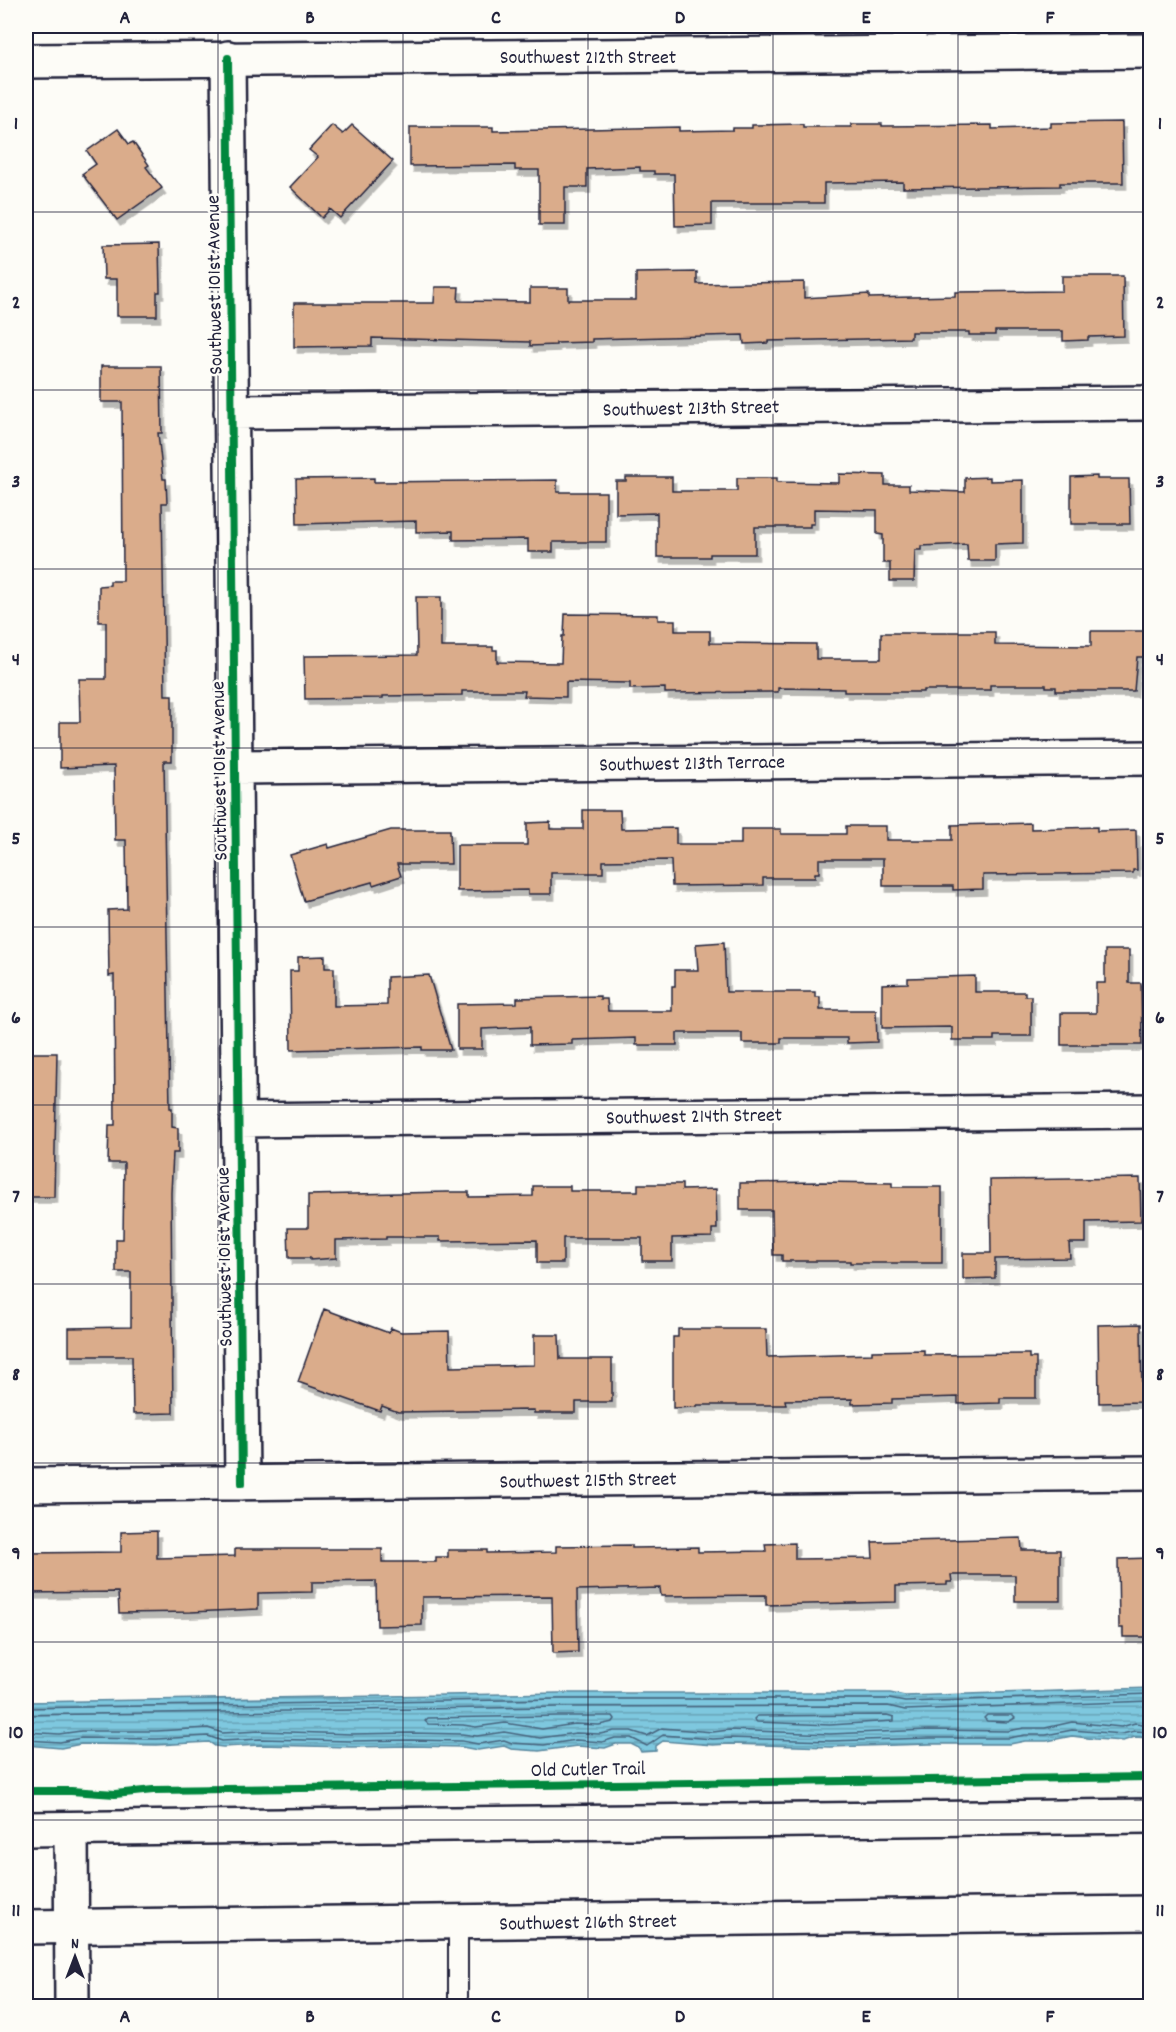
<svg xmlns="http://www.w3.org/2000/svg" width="1176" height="2032" font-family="Dekko,sans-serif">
<defs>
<pattern id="water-rules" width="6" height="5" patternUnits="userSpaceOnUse" patternTransform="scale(1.5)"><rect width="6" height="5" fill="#7ec8df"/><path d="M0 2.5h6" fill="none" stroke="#67a2b6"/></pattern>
<filter id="shadow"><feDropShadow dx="3.5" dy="6" stdDeviation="0" flood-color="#0004"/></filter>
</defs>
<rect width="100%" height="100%" fill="#fdfcf7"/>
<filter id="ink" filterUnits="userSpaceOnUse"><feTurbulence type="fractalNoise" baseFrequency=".0167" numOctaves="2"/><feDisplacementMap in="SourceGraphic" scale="12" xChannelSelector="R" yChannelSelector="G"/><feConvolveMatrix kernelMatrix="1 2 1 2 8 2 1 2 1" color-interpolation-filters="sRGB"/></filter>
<g filter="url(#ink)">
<!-- water -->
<path fill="url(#water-rules)" stroke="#59869d" stroke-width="1.5" d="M 1150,1688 L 1150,1738 L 1135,1737 L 1123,1741 L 1095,1739 L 1072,1736 L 1047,1741 L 1025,1741 L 1010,1744 L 930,1744 L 830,1747 L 729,1744 L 713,1745 L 663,1741 L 656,1746 L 656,1751 L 641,1752 L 639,1748 L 631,1744 L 616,1744 L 605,1748 L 577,1746 L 539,1751 L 511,1749 L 504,1746 L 478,1750 L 462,1747 L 411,1746 L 351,1747 L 260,1745 L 223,1747 L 215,1746 L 209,1742 L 157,1745 L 81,1744 L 61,1748 L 26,1745 L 26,1702 L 558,1693 L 890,1693 L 905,1696 Z"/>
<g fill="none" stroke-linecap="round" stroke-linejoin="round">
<!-- shore -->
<path stroke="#47647d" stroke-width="1.5" d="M 26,1708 L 558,1699 L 889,1699 L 905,1702 L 1150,1694
M 26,1715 L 558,1707 L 888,1706 L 905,1710 L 1150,1701
M 887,1715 L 894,1717 L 894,1721 L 830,1725 L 757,1722 L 754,1719 L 757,1716 Z
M 987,1715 L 1012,1715 L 1015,1718 L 1008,1722 L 987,1721 L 984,1718 Z
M 558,1716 L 613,1716 L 615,1719 L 613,1722 L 599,1725 L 575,1724 L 542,1729 L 505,1723 L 476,1727 L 463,1725 L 428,1724 L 425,1721 L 428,1718 Z
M 26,1732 L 59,1734 L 81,1731 L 157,1731 L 208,1728 L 222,1733 L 260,1731 L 351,1734 L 411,1733 L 462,1734 L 477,1736 L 504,1732 L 540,1738 L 576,1733 L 600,1734 L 614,1731 L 631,1731 L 647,1736 L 662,1728 L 713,1732 L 729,1730 L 830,1734 L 929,1730 L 1008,1731 L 1024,1728 L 1045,1728 L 1072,1722 L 1121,1727 L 1135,1723 L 1150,1725
M 26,1740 L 60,1742 L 81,1738 L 157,1739 L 208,1736 L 222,1741 L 260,1739 L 351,1741 L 411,1740 L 462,1741 L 478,1744 L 504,1740 L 512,1743 L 544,1745 L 576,1740 L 602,1742 L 615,1738 L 631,1738 L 647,1746 L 663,1735 L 713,1739 L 729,1738 L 830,1741 L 930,1738 L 1009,1738 L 1025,1735 L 1046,1735 L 1072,1730 L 1122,1734 L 1135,1731 L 1150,1732"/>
</g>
<!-- building -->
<path fill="#daac8b" stroke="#22223b" stroke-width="1.5" filter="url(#shadow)" d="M 1122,122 L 1123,183 L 1060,183 L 1060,186 L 903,188 L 903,182 L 824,183 L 824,203 L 712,203 L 712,225 L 675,226 L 674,174 L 654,174 L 654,171 L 640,171 L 640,167 L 587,169 L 587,187 L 565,187 L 565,225 L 539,225 L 539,170 L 515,170 L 515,165 L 410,166 L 410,127 L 493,127 L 493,131 L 679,127 L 679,131 L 733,130 L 733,128 L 752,128 L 752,125 L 803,124 L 803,127 L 851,127 L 851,124 L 882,124 L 882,126 L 992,125 L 992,129 L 1051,127 L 1051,123 Z
M 332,125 L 343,134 L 352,125 L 393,161 L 340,218 L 330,209 L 322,218 L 290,187 L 318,157 L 309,150 Z
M 118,129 L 129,144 L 133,142 L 149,165 L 146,167 L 162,188 L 117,220 L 82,174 L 96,164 L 87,151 Z
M 159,244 L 160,292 L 157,292 L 157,316 L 117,316 L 117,279 L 104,279 L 103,245 Z
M 697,272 L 697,284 L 804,282 L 804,298 L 869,294 L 869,298 L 955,296 L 955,292 L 1062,291 L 1062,276 L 1123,276 L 1124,336 L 1088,337 L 1088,340 L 1063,341 L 1063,331 L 995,331 L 995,335 L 969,335 L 969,332 L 911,332 L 911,338 L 768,341 L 768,343 L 744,344 L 743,335 L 592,339 L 592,342 L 556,343 L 556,345 L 530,346 L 530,342 L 372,338 L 372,346 L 294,347 L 294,303 L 434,303 L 435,287 L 459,287 L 458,301 L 530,302 L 530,288 L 568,288 L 568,300 L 636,300 L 636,273 Z
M 101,366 L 161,366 L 162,433 L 158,433 L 163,479 L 166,479 L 167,503 L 162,503 L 165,695 L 172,695 L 172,761 L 164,761 L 170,1108 L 172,1108 L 172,1127 L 178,1128 L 178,1153 L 173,1153 L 171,1193 L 173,1413 L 133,1414 L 132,1356 L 69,1356 L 69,1328 L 131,1327 L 131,1272 L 116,1272 L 116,1239 L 123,1239 L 124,1163 L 108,1163 L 109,1125 L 115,1125 L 114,975 L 109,976 L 108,910 L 127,909 L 126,840 L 115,840 L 114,766 L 60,768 L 60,722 L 80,722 L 79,679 L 106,679 L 106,622 L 99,622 L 99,586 L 110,585 L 110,581 L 123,581 L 122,402 L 101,402 Z
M 839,474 L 885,475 L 885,485 L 909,485 L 909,490 L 965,492 L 965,478 L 990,477 L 990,481 L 1023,480 L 1023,543 L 995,544 L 995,561 L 968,561 L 967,544 L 921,546 L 921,550 L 915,550 L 914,581 L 890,581 L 890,563 L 883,563 L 883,535 L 877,534 L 877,510 L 814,509 L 814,524 L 810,524 L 810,527 L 755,527 L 755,554 L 710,554 L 710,557 L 657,557 L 657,513 L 616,514 L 616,481 L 626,481 L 626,477 L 672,477 L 672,491 L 737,491 L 737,478 L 777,478 L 777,482 L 839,483 Z
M 1097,476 L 1097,479 L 1129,479 L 1130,524 L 1071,524 L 1071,477 Z
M 374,478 L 374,482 L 557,480 L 557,492 L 606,492 L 606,542 L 553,542 L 553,552 L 528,552 L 528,539 L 453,540 L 453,531 L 416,532 L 416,521 L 297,524 L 296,479 Z
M 416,597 L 441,597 L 441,647 L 493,647 L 493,650 L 497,650 L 497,662 L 561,663 L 562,636 L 564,636 L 565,614 L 658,615 L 658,620 L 675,620 L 675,631 L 710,631 L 710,643 L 816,644 L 816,659 L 881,659 L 881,633 L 948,633 L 948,632 L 995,632 L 995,645 L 1091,646 L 1091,631 L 1150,631 L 1150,657 L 1137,657 L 1134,691 L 1056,691 L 1056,687 L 1046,687 L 1046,685 L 990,685 L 990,690 L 923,690 L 923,692 L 844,692 L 844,689 L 778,688 L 778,692 L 665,693 L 665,688 L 630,689 L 630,683 L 566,682 L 566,697 L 524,696 L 525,691 L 462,691 L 462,695 L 383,696 L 383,698 L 305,699 L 304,656 L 417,655 Z
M 583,810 L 620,810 L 621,829 L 676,828 L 676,844 L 741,844 L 741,829 L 781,829 L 781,834 L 846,834 L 846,826 L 886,826 L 886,840 L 952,840 L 952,825 L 1031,823 L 1031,829 L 1097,827 L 1097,831 L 1136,830 L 1137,870 L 1133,870 L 1133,873 L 983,875 L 983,889 L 953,890 L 953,886 L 883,886 L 883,859 L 819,859 L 819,873 L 815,873 L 815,878 L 763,878 L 763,885 L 672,886 L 671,860 L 603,861 L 603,873 L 551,873 L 551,894 L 528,894 L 528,890 L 457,891 L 457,845 L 527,845 L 527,823 L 550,822 L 550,829 L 583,829 Z
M 391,830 L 450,830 L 451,864 L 397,864 L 401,876 L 373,885 L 372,882 L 304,901 L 290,855 L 328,844 L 329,848 Z
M 724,942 L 726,992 L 815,992 L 815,997 L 820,997 L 820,1010 L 876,1010 L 877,1042 L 847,1043 L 847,1038 L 781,1038 L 781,1043 L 742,1043 L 742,1033 L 677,1033 L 677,1045 L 636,1045 L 636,1038 L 572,1040 L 572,1044 L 530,1045 L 530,1027 L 482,1029 L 482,1049 L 457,1049 L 457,1004 L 517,1003 L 517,998 L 600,996 L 600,999 L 607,999 L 608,1011 L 672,1011 L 672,986 L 675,986 L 675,970 L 698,970 L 696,944 Z
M 1105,950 L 1129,950 L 1129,983 L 1141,983 L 1142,1045 L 1061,1045 L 1061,1013 L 1096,1013 L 1096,983 L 1105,983 Z
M 325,956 L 325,968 L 334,968 L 334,1006 L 387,1005 L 387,977 L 429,975 L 451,1050 L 422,1050 L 422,1047 L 291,1050 L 290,971 L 298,971 L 298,957 Z
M 975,976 L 975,992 L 1025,992 L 1025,996 L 1031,996 L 1031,1036 L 994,1036 L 994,1040 L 952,1040 L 952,1027 L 882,1028 L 882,984 L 908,983 L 908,978 Z
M 26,1053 L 57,1053 L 54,1197 L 26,1197 Z
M 1140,1178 L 1141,1221 L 1086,1222 L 1086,1243 L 1069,1243 L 1070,1258 L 995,1259 L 995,1278 L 963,1279 L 963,1253 L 991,1253 L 990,1180 Z
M 822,1182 L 892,1183 L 892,1187 L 942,1187 L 942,1263 L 850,1263 L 850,1261 L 782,1261 L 782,1255 L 773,1255 L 772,1210 L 740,1210 L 740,1183 Z
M 638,1184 L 682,1184 L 682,1190 L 716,1189 L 717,1229 L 712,1229 L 712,1237 L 672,1238 L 672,1261 L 642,1261 L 642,1238 L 563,1238 L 563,1263 L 537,1263 L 537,1240 L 440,1241 L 440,1237 L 386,1237 L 386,1239 L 336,1240 L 336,1258 L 310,1260 L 310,1258 L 289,1258 L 288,1228 L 308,1228 L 308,1195 L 447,1192 L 469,1192 L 469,1197 L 533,1196 L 533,1186 L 570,1186 L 570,1191 L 638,1191 Z
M 324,1309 L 389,1333 L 391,1328 L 401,1332 L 449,1331 L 450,1367 L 534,1365 L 534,1335 L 559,1335 L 560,1359 L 612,1359 L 612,1402 L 576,1402 L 576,1413 L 534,1413 L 534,1410 L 398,1412 L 382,1406 L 380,1411 L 298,1382 Z
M 1141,1324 L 1142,1402 L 1099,1403 L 1098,1325 Z
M 678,1329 L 766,1329 L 767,1357 L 872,1354 L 872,1351 L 924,1350 L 924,1355 L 1029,1354 L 1029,1358 L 1036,1358 L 1036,1398 L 1000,1398 L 1000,1403 L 958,1404 L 958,1397 L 892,1399 L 892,1403 L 852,1404 L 852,1399 L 785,1400 L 786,1405 L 697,1405 L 697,1407 L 673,1408 L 673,1337 L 678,1337 Z
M 157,1531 L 157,1558 L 235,1556 L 235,1549 L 382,1549 L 382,1562 L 436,1562 L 436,1557 L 448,1557 L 448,1550 L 487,1550 L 487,1553 L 556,1552 L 556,1546 L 632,1545 L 632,1548 L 698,1547 L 698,1552 L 766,1551 L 765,1544 L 795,1543 L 795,1559 L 873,1558 L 872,1542 L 1021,1538 L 1022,1550 L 1060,1550 L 1060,1601 L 1015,1601 L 1015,1575 L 951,1575 L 952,1582 L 947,1582 L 947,1585 L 896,1586 L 896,1602 L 766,1605 L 766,1595 L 661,1596 L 660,1588 L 577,1590 L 578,1652 L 553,1653 L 552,1596 L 422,1597 L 422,1625 L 377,1626 L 376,1581 L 312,1582 L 312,1592 L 258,1593 L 258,1609 L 191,1612 L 119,1613 L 118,1592 L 26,1593 L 26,1553 L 121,1552 L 121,1532 Z
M 1150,1558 L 1150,1637 L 1123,1637 L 1123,1628 L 1119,1628 L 1118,1559 Z"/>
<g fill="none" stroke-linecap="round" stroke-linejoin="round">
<!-- service casing -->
<g stroke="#22223b" stroke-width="22">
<path id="service" d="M 458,1923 L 458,2006"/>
</g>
<!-- minor casing -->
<g stroke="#22223b" stroke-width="38">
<path id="minor" d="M 909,55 L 909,26
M 228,58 L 242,1483
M 231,412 L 1150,403
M 234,767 L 1150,758
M 238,1120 L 1150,1111
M 26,1485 L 1150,1473"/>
</g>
<!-- tertiary casing -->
<g stroke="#22223b" stroke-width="38">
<path id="tertiary" d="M 26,61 L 1150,51
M 71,1829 L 72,2006"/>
</g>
<!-- secondary casing -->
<g stroke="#22223b" stroke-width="38">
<path id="secondary" d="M 26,1829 L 1150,1816
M 26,1927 L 1150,1913"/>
</g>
<!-- service -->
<use href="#service" stroke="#fdfcf7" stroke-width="18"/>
<!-- minor -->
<use href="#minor" stroke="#fdfcf7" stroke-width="33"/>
<!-- tertiary -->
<use href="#tertiary" stroke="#fdfcf7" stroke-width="33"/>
<!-- secondary -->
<use href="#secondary" stroke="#fdfcf7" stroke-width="33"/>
<!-- cycleway casing -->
<g stroke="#fdfcf7" stroke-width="11">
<path id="cycleway" d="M 228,58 L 242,1483
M 26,1791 L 71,1791 L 115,1794 L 153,1790 L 1150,1777"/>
</g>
<!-- cycleway -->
<use href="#cycleway" stroke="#00873e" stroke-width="8"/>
</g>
</g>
<!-- grid -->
<path fill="none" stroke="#22223b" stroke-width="1.5" stroke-opacity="0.55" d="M 218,26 L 218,2006M 403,26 L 403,2006M 588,26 L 588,2006M 773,26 L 773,2006M 958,26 L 958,2006M 26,212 L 1150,212M 26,390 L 1150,390M 26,569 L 1150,569M 26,748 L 1150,748M 26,927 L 1150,927M 26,1105 L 1150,1105M 26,1284 L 1150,1284M 26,1463 L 1150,1463M 26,1642 L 1150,1642M 26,1820 L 1150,1820"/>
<g text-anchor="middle" stroke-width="5" stroke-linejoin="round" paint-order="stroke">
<!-- street labels -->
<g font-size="20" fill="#22223b" stroke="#fdfcf7">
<text x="588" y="63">Southwest 212th Street</text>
<text transform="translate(213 285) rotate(-91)" y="7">Southwest 101st Avenue</text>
<text transform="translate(691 407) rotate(-1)" y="7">Southwest 213th Street</text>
<text transform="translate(692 762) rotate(-1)" y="7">Southwest 213th Terrace</text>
<text transform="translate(218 771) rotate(-91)" y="7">Southwest 101st Avenue</text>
<text transform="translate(694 1115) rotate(-1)" y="7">Southwest 214th Street</text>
<text transform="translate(223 1257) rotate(-91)" y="7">Southwest 101st Avenue</text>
<text transform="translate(588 1479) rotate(-1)" y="7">Southwest 215th Street</text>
<text transform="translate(588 1768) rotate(-1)" y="7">Old Cutler Trail</text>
<text transform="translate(588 1921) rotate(-1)" y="7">Southwest 216th Street</text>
</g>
</g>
<!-- margin -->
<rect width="1176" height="2032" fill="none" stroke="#fdfcf7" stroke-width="66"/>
<!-- north arrow -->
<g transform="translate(75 1957)" stroke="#fdfcf7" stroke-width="4.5" paint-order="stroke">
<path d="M0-4.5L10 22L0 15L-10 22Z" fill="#22223b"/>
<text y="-9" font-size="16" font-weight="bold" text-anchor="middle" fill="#22223b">N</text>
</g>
<rect x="33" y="33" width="1110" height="1966" fill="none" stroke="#22223b" stroke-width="2"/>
<g font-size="20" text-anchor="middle" font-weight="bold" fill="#22223b">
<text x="125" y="23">A</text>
<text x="310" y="23">B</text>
<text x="496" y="23">C</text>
<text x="680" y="23">D</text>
<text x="866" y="23">E</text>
<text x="1050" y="23">F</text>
<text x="16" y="129">1</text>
<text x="1160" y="129">1</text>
<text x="16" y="308">2</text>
<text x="1160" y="308">2</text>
<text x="16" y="487">3</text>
<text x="1160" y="487">3</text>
<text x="16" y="665">4</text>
<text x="1160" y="665">4</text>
<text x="16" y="844">5</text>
<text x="1160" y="844">5</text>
<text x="16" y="1023">6</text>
<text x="1160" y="1023">6</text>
<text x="16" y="1202">7</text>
<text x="1160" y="1202">7</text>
<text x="16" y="1380">8</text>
<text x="1160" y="1380">8</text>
<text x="16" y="1559">9</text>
<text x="1160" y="1559">9</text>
<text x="16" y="1738">10</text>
<text x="1160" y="1738">10</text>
<text x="16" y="1916">11</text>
<text x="1160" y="1916">11</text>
<text x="125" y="2022">A</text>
<text x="310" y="2022">B</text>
<text x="496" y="2022">C</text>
<text x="680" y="2022">D</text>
<text x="866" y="2022">E</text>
<text x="1050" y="2022">F</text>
</g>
</svg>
